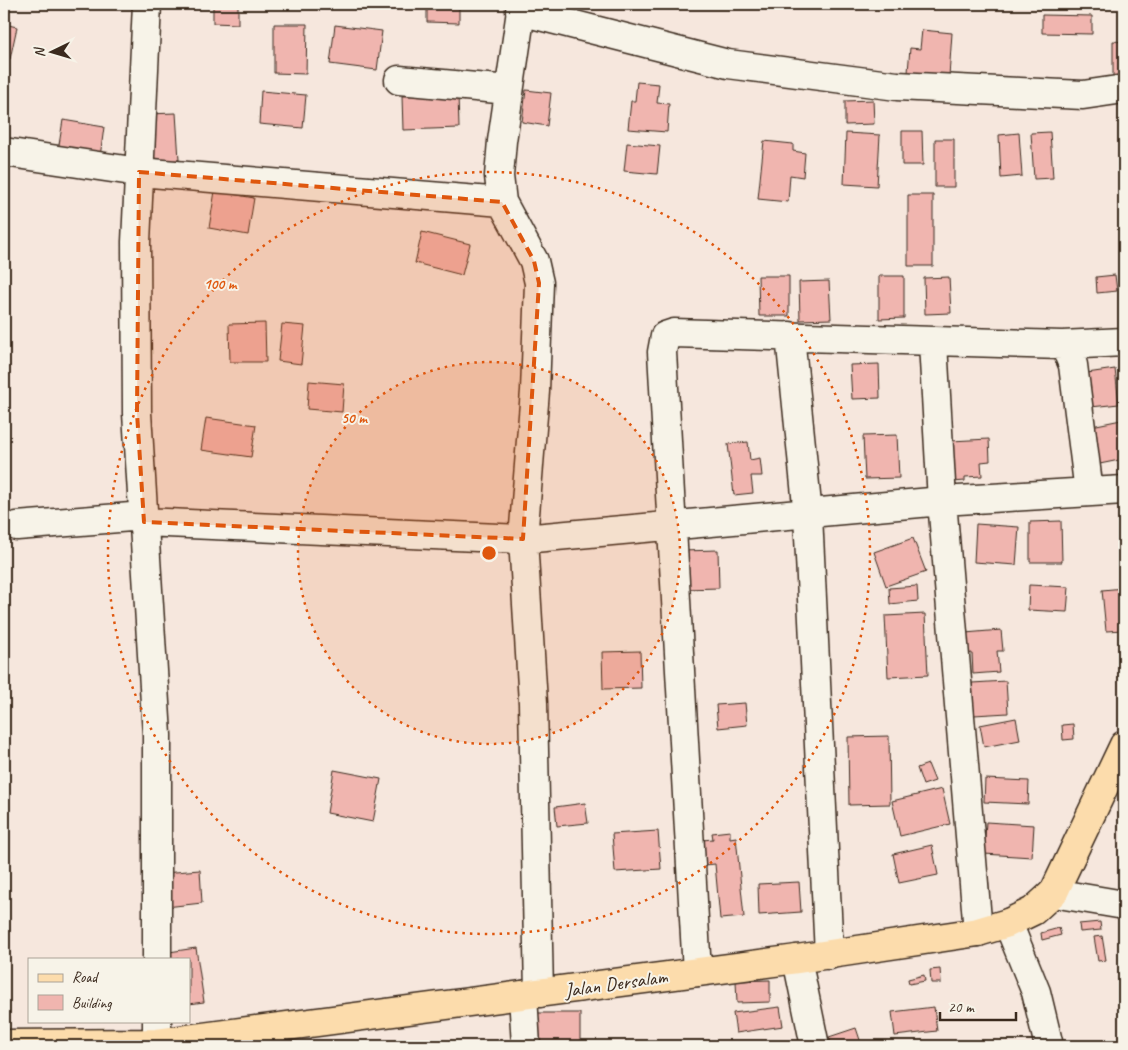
<svg xmlns="http://www.w3.org/2000/svg" width="1128" height="1050" font-family="Caveat,sans-serif">
<rect width="100%" height="100%" fill="#f6e7dd"/>
<filter id="ink" filterUnits="userSpaceOnUse"><feTurbulence type="fractalNoise" baseFrequency=".02" numOctaves="2"/><feDisplacementMap in="SourceGraphic" scale="10" xChannelSelector="R" yChannelSelector="G"/><feConvolveMatrix kernelMatrix="1 2 1 2 8 2 1 2 1" color-interpolation-filters="sRGB"/></filter>
<g filter="url(#ink)">
<!-- building -->
<path fill="#f0b5af" stroke="#3b2a1e" d="M 213,4 L 238,4 L 238,24 L 213,23 Z
M 427,4 L 459,4 L 459,23 L 427,22 Z
M 1042,15 L 1092,16 L 1092,34 L 1042,33 Z
M 4,24 L 17,27 L 10,59 L 4,58 Z
M 274,24 L 307,24 L 306,74 L 274,73 Z
M 335,25 L 382,31 L 377,70 L 330,64 Z
M 922,30 L 952,33 L 949,76 L 908,72 L 910,48 L 920,49 Z
M 1113,41 L 1124,42 L 1124,80 L 1113,80 Z
M 637,82 L 659,84 L 657,103 L 669,104 L 667,132 L 628,129 L 631,101 L 635,101 Z
M 526,90 L 551,93 L 547,126 L 522,122 Z
M 261,91 L 306,95 L 303,128 L 259,124 Z
M 458,94 L 459,128 L 403,130 L 402,96 Z
M 873,100 L 874,124 L 845,125 L 845,101 Z
M 176,113 L 179,160 L 150,162 L 147,114 Z
M 63,120 L 104,127 L 100,157 L 58,151 Z
M 902,131 L 922,131 L 923,165 L 902,165 Z
M 1050,132 L 1053,178 L 1034,179 L 1031,133 Z
M 846,133 L 880,135 L 877,186 L 844,184 Z
M 1019,133 L 1022,176 L 1001,178 L 999,135 Z
M 935,139 L 954,139 L 954,187 L 935,187 Z
M 764,141 L 793,144 L 793,151 L 805,153 L 803,177 L 790,175 L 788,202 L 758,199 Z
M 627,143 L 660,146 L 657,174 L 624,171 Z
M 215,191 L 254,198 L 248,235 L 209,228 Z
M 908,195 L 933,195 L 933,266 L 908,266 Z
M 422,232 L 470,244 L 462,275 L 415,263 Z
M 1115,275 L 1117,291 L 1097,293 L 1096,277 Z
M 758,276 L 789,276 L 789,316 L 759,316 Z
M 879,276 L 904,276 L 904,318 L 879,319 Z
M 949,277 L 951,313 L 925,314 L 924,278 Z
M 829,281 L 831,319 L 800,320 L 799,282 Z
M 265,323 L 266,362 L 230,362 L 229,324 Z
M 282,324 L 305,326 L 301,364 L 278,361 Z
M 879,364 L 880,398 L 852,399 L 850,365 Z
M 1115,369 L 1119,404 L 1091,407 L 1087,373 Z
M 309,381 L 344,384 L 342,412 L 307,409 Z
M 206,418 L 256,425 L 251,457 L 201,450 Z
M 1121,420 L 1124,434 L 1124,459 L 1095,465 L 1087,427 Z
M 897,435 L 899,478 L 865,479 L 863,436 Z
M 989,439 L 990,461 L 981,462 L 982,476 L 965,477 L 965,481 L 953,482 L 951,441 Z
M 748,442 L 750,460 L 760,458 L 762,476 L 751,476 L 753,493 L 734,495 L 728,444 Z
M 1061,521 L 1062,562 L 1030,562 L 1030,522 Z
M 976,524 L 1019,527 L 1016,565 L 974,562 Z
M 913,538 L 926,572 L 886,586 L 874,552 Z
M 718,550 L 719,588 L 683,589 L 682,551 Z
M 1029,585 L 1069,587 L 1067,612 L 1028,610 Z
M 917,586 L 918,601 L 890,604 L 889,588 Z
M 1124,588 L 1124,630 L 1106,631 L 1102,590 Z
M 925,614 L 928,675 L 888,677 L 885,616 Z
M 1001,630 L 1003,651 L 997,651 L 999,672 L 973,674 L 972,653 L 967,654 L 965,633 Z
M 640,651 L 641,688 L 603,689 L 602,652 Z
M 1006,681 L 1008,713 L 974,715 L 972,683 Z
M 745,703 L 747,725 L 718,728 L 716,705 Z
M 1016,718 L 1020,740 L 984,747 L 980,725 Z
M 1073,724 L 1074,739 L 1063,740 L 1062,725 Z
M 889,736 L 890,804 L 849,805 L 848,737 Z
M 928,764 L 935,781 L 923,785 L 917,768 Z
M 334,770 L 381,779 L 373,822 L 327,813 Z
M 985,779 L 1029,781 L 1028,804 L 984,802 Z
M 942,789 L 950,824 L 900,836 L 892,801 Z
M 585,803 L 588,823 L 557,826 L 555,807 Z
M 986,822 L 1034,825 L 1032,857 L 984,854 Z
M 658,831 L 661,869 L 615,872 L 612,834 Z
M 730,831 L 730,838 L 736,837 L 744,917 L 720,919 L 715,864 L 705,865 L 702,840 L 713,839 L 712,833 Z
M 932,845 L 938,875 L 899,883 L 893,854 Z
M 200,870 L 202,903 L 166,907 L 163,873 Z
M 799,882 L 801,912 L 759,915 L 758,884 Z
M 1100,922 L 1101,930 L 1080,932 L 1079,924 Z
M 1059,928 L 1061,935 L 1042,940 L 1041,933 Z
M 1102,936 L 1106,960 L 1098,961 L 1094,937 Z
M 196,948 L 204,1002 L 189,1004 L 189,959 L 170,959 L 169,952 Z
M 940,969 L 941,983 L 931,983 L 930,970 Z
M 924,975 L 925,981 L 909,984 L 908,979 Z
M 770,980 L 770,1002 L 737,1003 L 736,981 Z
M 780,1007 L 783,1026 L 736,1033 L 733,1013 Z
M 934,1007 L 937,1031 L 895,1036 L 892,1012 Z
M 536,1013 L 580,1013 L 580,1043 L 536,1043 Z
M 856,1028 L 862,1046 L 832,1046 L 829,1037 Z"/>
<g fill="none" stroke-linecap="round" stroke-linejoin="round">
<!-- minor casing -->
<g stroke="#3b2a1e" stroke-width="31">
<path id="minor" d="M 147,4 L 136,242 L 137,413 L 157,735 L 157,959
M 522,4 L 502,141 L 499,176 L 502,202 L 534,261 L 539,283 L 535,391 L 523,539 L 533,703 L 539,993
M 520,11 L 728,64 L 897,86 L 1083,95 L 1124,89
M 399,80 L 509,90
M 4,152 L 139,172 L 502,202
M 790,336 L 808,515 L 829,955
M 933,343 L 942,501 L 978,932
M 1062,345 L 1124,342
M 144,522 L 523,539 L 942,501 L 1124,490
M 17,526 L 144,516
M 1053,893 L 1124,905
M 1008,923 L 1036,992 L 1049,1046
M 797,959 L 815,1046
M 697,972 L 662,352 L 665,336 L 674,333 L 1062,345 L 1068,353 L 1073,365 L 1089,492
M 523,995 L 526,1046
M 157,1021 L 157,1046"/>
</g>
<!-- major casing -->
<g stroke="#3b2a1e" stroke-width="31">
<path id="major" d="M 4,1044 L 157,1043 L 797,959 L 978,932 L 1008,923 L 1033,911 L 1054,892 L 1124,745"/>
</g>
<!-- minor -->
<use href="#minor" stroke="#f7f3e8" stroke-width="28"/>
<!-- major -->
<use href="#major" stroke="#fcdcac" stroke-width="28"/>
</g>
</g>
<!-- marked area -->
<path fill="#df570d" fill-opacity="0.2" stroke="#df570d" stroke-width="4" stroke-dasharray="10 6" stroke-linejoin="round" d="M 139,172 L 502,202 L 534,261 L 539,283 L 523,539 L 144,522 L 137,413 Z"/>
<!-- distance rings -->
<circle cx="489" cy="553" r="191" fill="#df570d" fill-opacity=".12"/>
<g fill="none" stroke="#df570d" stroke-width="2.5" stroke-dasharray="2.5 5">
<circle cx="489" cy="553" r="191"/>
<circle cx="489" cy="553" r="381"/>
</g>
<g text-anchor="middle" stroke-width="4" stroke-linejoin="round" paint-order="stroke">
<!-- street labels -->
<g font-size="20" fill="#3b2a1e" stroke="#f7f3e8">
<text transform="translate(616 983) rotate(-8)" y="7">Jalan Dersalam</text>
</g>
</g>
<circle cx="489" cy="553" r="8" fill="#df570d" stroke="#f7f3e8" stroke-width="2.5"/>
<g font-size="15" text-anchor="middle" font-weight="bold" fill="#df570d" stroke="#f7f3e8" stroke-width="4" stroke-linejoin="round" paint-order="stroke">
<text x="220" y="289">100 m</text>
<text x="354" y="423">50 m</text>
</g>
<!-- margin -->
<rect width="1128" height="1050" fill="none" stroke="#f7f3e8" stroke-width="20"/>
<rect x="10" y="10" width="1108" height="1030" fill="none" stroke="#3b2a1e" stroke-width="2" filter="url(#ink)"/>
<!-- legend -->
<rect x="28" y="958" width="162" height="65" fill="#f7f3e8" stroke="#aca397"/>
<rect x="38" y="974" width="25" height="8" fill="#fcdcac" stroke="#aca397"/>
<text x="72" y="982" font-size="15" fill="#3b2a1e">Road</text>
<rect x="38" y="995" width="25" height="15" fill="#f0b5af" stroke="#aca397"/>
<text x="72" y="1008" font-size="15" fill="#3b2a1e">Building</text>
<!-- north arrow -->
<g transform="translate(52 52) rotate(265)" stroke="#f7f3e8" stroke-width="4" paint-order="stroke">
<path d="M0-4L9 19L0 12L-9 19Z" fill="#3b2a1e"/>
<text y="-8" font-size="14" font-weight="bold" text-anchor="middle" fill="#3b2a1e">N</text>
</g>
<!-- scale -->
<path d="M940 1012v8h76v-8" fill="none" stroke="#3b2a1e" stroke-width="2.5"/>
<text x="948" y="1012" font-size="15" fill="#3b2a1e" stroke="#f7f3e8" stroke-width="4" paint-order="stroke">20 m</text>
</svg>
